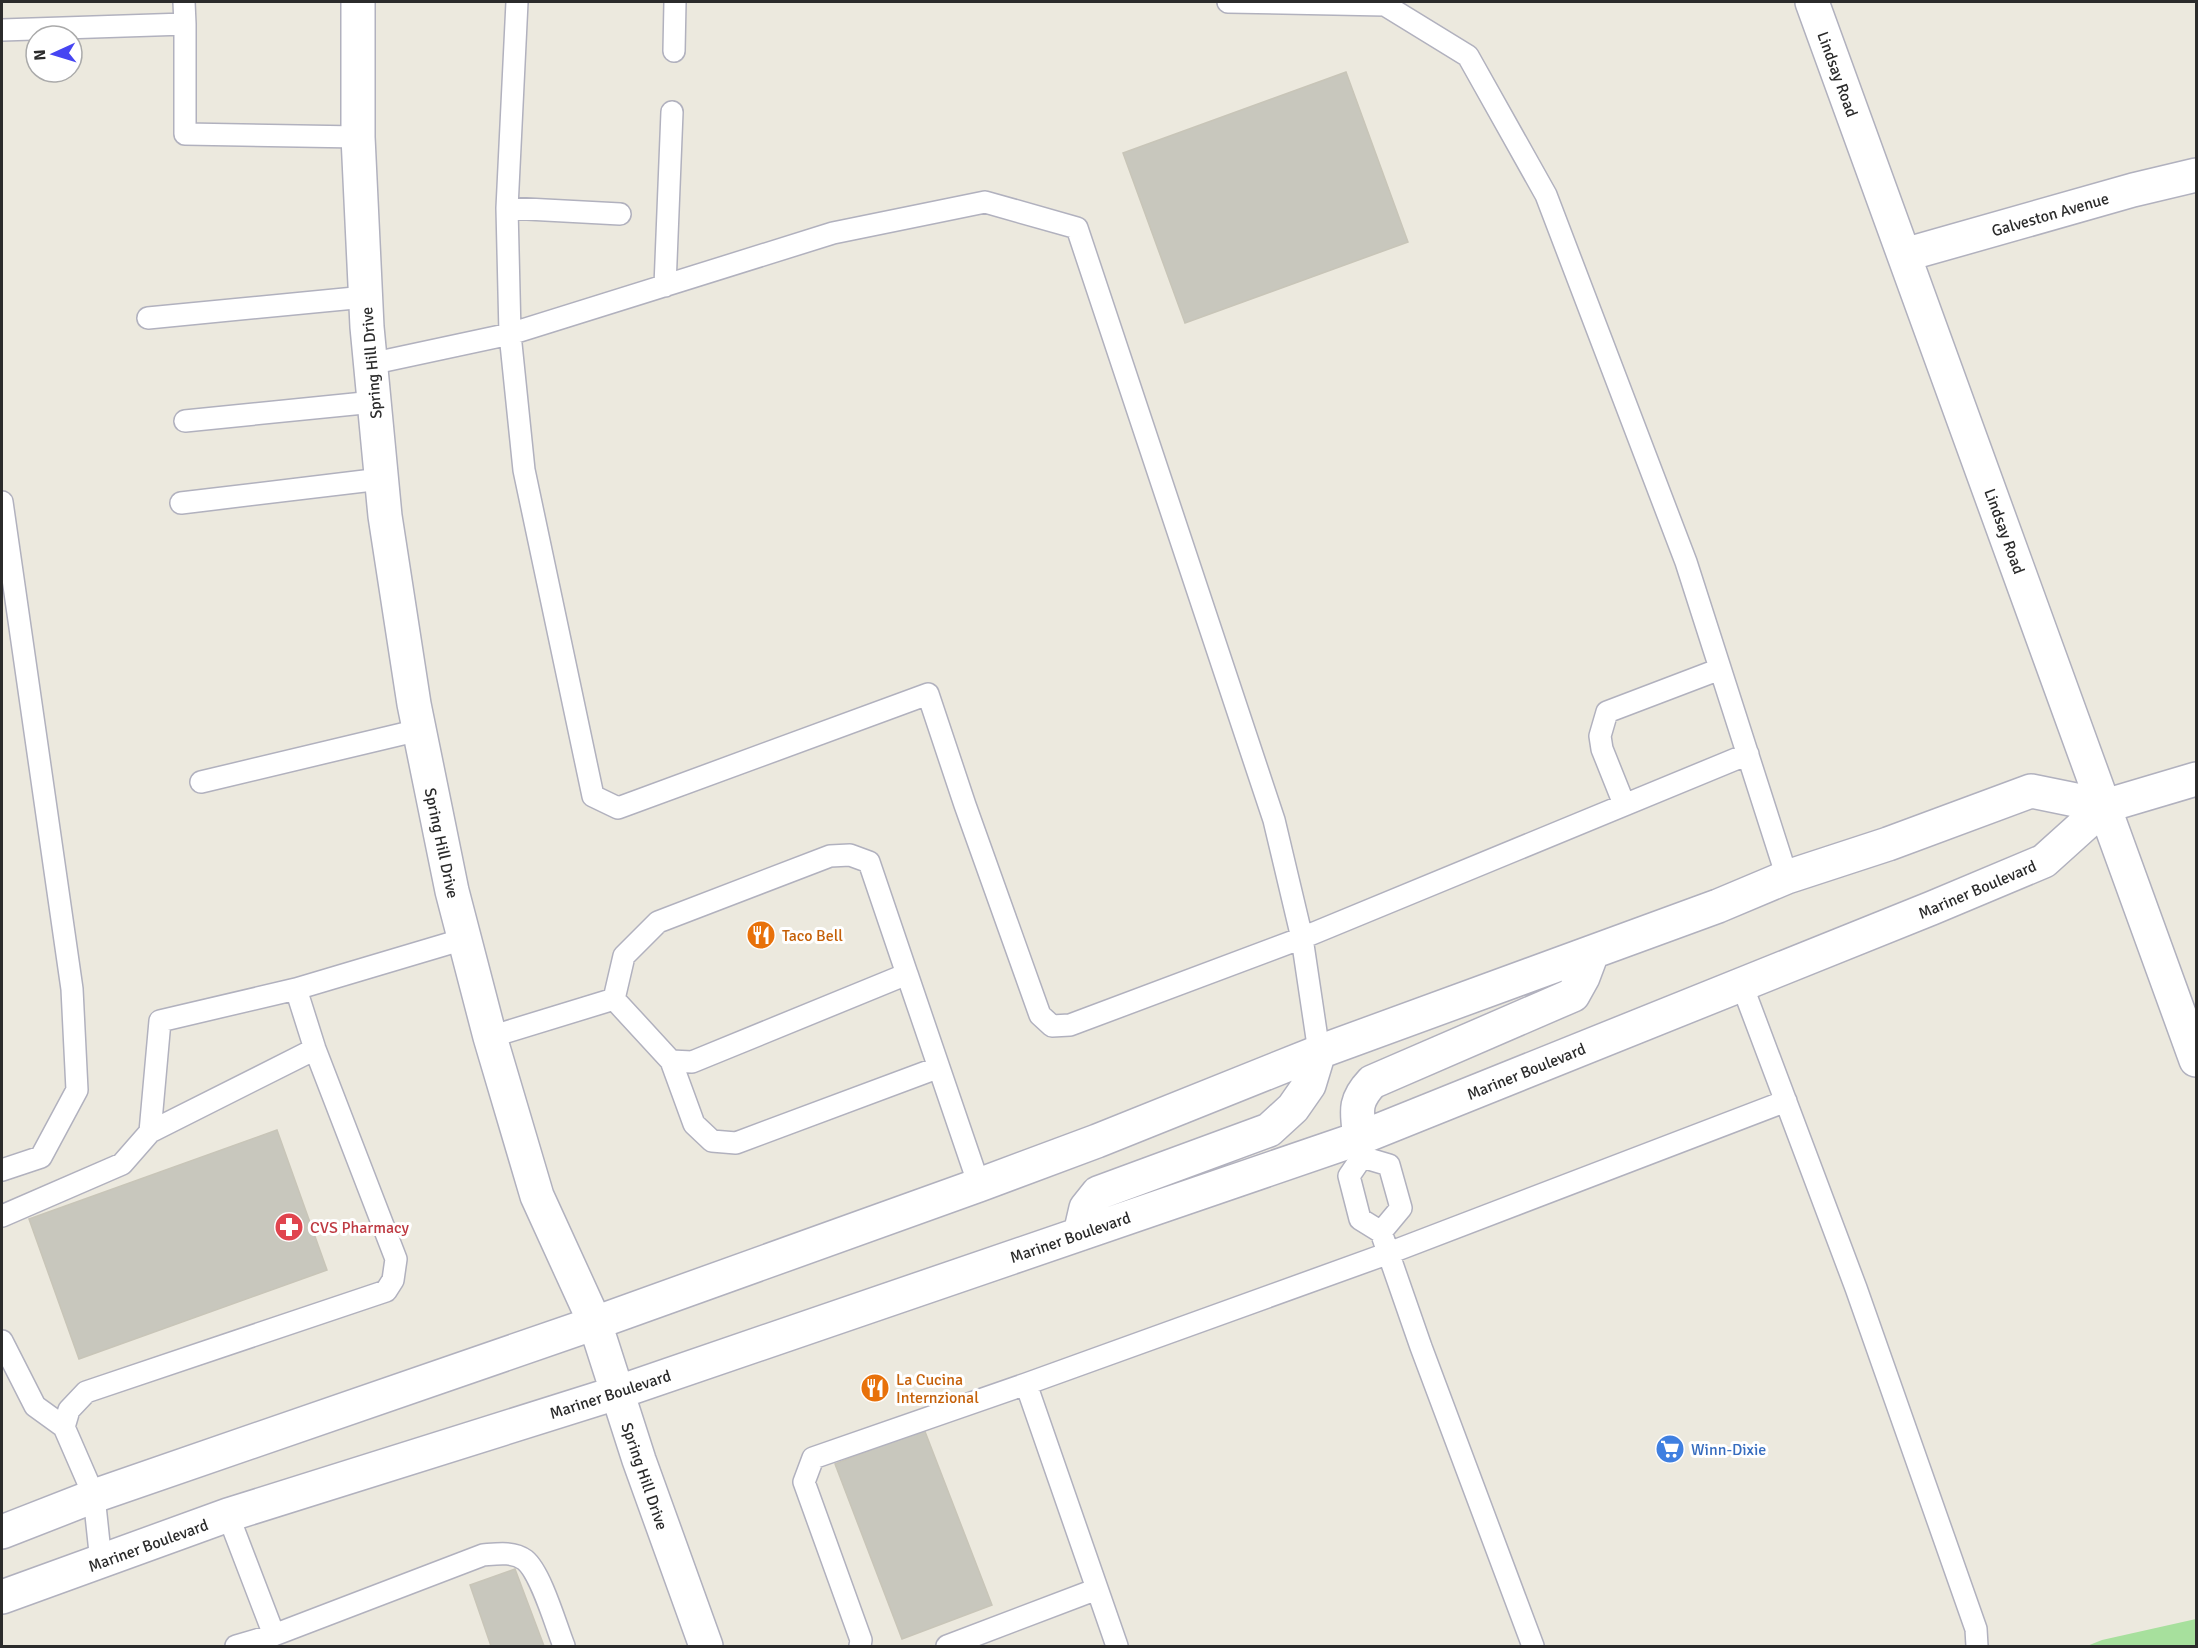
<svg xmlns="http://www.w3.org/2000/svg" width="2198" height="1648" font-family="Signika,sans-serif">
<rect width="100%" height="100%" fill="#ece9de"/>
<!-- green -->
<path fill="#a7e09d" d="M 2196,1619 L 2196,1646 L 2087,1646 L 2102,1640 Z"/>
<!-- building -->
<path fill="#c8c7bd" stroke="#c8c5b8" stroke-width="1.5" d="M 1346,72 L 1408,242 L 1185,323 L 1123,153 Z
M 277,1130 L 327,1270 L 79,1359 L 29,1219 Z
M 924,1429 L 992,1605 L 902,1639 L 835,1464 Z
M 515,1569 L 544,1646 L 491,1646 L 470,1585 Z"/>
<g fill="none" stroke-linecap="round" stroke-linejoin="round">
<!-- service casing -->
<g stroke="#b1b1be" stroke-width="24">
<path id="service" d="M 517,2 L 507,208 L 510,334 L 524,470 L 593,796 L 618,808 L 928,694 L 965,805 L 1040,1015 L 1052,1026 L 1070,1025 L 1302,938 L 1748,754
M 1228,2 L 1385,5 L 1468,56 L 1546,195 L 1686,562 L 1787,877
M 185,24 L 185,134 L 358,137
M 2,30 L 185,24 L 184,2
M 674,51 L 675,2
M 507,208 L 620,214
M 665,286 L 672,112
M 148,318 L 365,297
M 370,364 L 510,334 L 833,233 L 985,202 L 1077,228 L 1274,820 L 1302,938 L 1319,1052
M 185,421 L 374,402
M 2,502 L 72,989 L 77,1090 L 41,1157 L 2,1170
M 181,503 L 381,479
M 201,782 L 419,730
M 1624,804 L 1602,749 L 1600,736 L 1607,712 L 1720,669
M 1742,985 L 1856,1288 L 1976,1629 L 1977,1646
M 614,999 L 624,956 L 658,922 L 830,856 L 850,855 L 869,862 L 907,974
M 490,1037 L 614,999 L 671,1061 L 692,1062 L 907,974 L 979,1185
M 671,1061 L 694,1124 L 712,1141 L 736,1143 L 937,1068
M 150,1132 L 160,1021 L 296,989
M 1360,1138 L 1362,1157 L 1349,1176 L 1360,1219 L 1381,1232 L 1421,1347 L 1533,1646
M 1362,1157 L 1389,1165 L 1401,1208 L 1381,1232
M 2,1216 L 122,1164 L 150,1132 L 315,1049
M 2,1341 L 35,1406 L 64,1427
M 1026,1384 L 1117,1646
M 228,1515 L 274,1635 L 236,1646
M 101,1562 L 94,1496 L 64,1427 L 69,1410 L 86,1392 L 386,1291 L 393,1280 L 396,1259 L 315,1049 L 296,989 L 464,939
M 274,1635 L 483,1555 C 496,1554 513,1551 525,1560 C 541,1573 556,1626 564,1646
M 860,1646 L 861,1640 L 804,1482 L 813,1458 L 1026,1384 L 1389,1253 L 1786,1101
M 947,1646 L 1097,1589"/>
</g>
<!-- minor casing -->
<g stroke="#b1b1be" stroke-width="36">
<path id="minor" d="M 1812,2 L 2196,1060
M 1904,255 L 2133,190 L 2196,175"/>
</g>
<!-- secondary casing -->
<g stroke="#b1b1be" stroke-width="36">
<path id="secondary" d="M 358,2 L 358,137 L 367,327 L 385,516 L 414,704 L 452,891 L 490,1037 L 537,1196 L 595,1323 L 639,1460 L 706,1646
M 1360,1138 C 1357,1112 1353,1102 1372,1082 L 1573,995 L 1583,977 L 1592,953
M 1080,1234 L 1086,1208 L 1098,1193 L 1269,1130 L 1293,1108 L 1309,1085 L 1319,1052
M 2,1532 L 94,1496 L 595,1323 L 979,1185 L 1097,1141 L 1319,1052 L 1718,906 L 1787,877 L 1888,844 L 2031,791 L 2105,806
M 2,1597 L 228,1515 L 616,1393 L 1360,1138 L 1932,908 L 2044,861 L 2105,806 L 2196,779"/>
</g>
<!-- service -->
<use href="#service" stroke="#fff" stroke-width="21"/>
<!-- minor -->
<use href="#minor" stroke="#fff" stroke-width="33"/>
<!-- secondary -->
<use href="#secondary" stroke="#fff" stroke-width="33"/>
</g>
<!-- icons -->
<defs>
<g id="restaurant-disc" transform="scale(1.5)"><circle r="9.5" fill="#e8710a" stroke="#fff"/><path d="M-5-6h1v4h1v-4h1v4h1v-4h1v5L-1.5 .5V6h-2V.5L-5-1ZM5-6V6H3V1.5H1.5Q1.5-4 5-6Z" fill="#fff"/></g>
<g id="pharmacy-disc" transform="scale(1.5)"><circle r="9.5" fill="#e0444e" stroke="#fff"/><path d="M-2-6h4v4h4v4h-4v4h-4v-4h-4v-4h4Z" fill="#fff"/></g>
<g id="supermarket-disc" transform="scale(1.5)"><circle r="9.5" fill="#3f7fe0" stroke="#fff"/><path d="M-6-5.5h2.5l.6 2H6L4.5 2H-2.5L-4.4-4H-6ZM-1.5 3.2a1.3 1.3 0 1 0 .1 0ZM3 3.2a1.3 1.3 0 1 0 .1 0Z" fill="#fff"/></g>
</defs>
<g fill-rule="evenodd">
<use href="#restaurant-disc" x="761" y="935"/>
<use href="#pharmacy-disc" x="289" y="1227"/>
<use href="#restaurant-disc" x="875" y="1388"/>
<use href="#supermarket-disc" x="1670" y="1449"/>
</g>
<g text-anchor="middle" stroke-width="6" stroke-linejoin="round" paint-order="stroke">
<!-- street labels -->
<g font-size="16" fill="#2b2b2b" stroke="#fff">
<text transform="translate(1838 74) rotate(70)" y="6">Lindsay Road</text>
<text transform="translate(2050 214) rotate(-16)" y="6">Galveston Avenue</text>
<text transform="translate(371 363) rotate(-95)" y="6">Spring Hill Drive</text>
<text transform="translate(2005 531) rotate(70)" y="6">Lindsay Road</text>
<text transform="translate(442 843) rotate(78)" y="6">Spring Hill Drive</text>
<text transform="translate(1977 889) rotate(-23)" y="6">Mariner Boulevard</text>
<text transform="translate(1526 1071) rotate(-22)" y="6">Mariner Boulevard</text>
<text transform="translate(1070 1237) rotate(-19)" y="6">Mariner Boulevard</text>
<text transform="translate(610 1394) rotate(-18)" y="6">Mariner Boulevard</text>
<text transform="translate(645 1476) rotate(71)" y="6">Spring Hill Drive</text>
<text transform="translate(148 1545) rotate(-20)" y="6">Mariner Boulevard</text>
</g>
<!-- food labels -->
<g font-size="16" fill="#c56008" stroke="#fff" text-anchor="start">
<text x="782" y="941">Taco Bell</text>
<text x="896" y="1385">La Cucina<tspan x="896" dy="18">Internzional</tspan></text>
</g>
<!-- health labels -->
<g font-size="16" fill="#be3a42" stroke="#fff" text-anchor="start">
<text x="310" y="1233">CVS Pharmacy</text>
</g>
<!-- shop labels -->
<g font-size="16" fill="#366cbe" stroke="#fff" text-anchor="start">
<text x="1691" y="1455">Winn-Dixie</text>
</g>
</g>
<!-- border -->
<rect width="2198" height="1648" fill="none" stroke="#2b2b2b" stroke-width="6"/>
<!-- north arrow -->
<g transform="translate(54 54) rotate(266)"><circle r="28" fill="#ffffff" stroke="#aaaaaa" stroke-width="1.5"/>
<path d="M0-4.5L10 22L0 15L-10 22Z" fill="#4645f2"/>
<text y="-9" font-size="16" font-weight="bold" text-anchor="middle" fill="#2b2b2b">N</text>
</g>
</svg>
